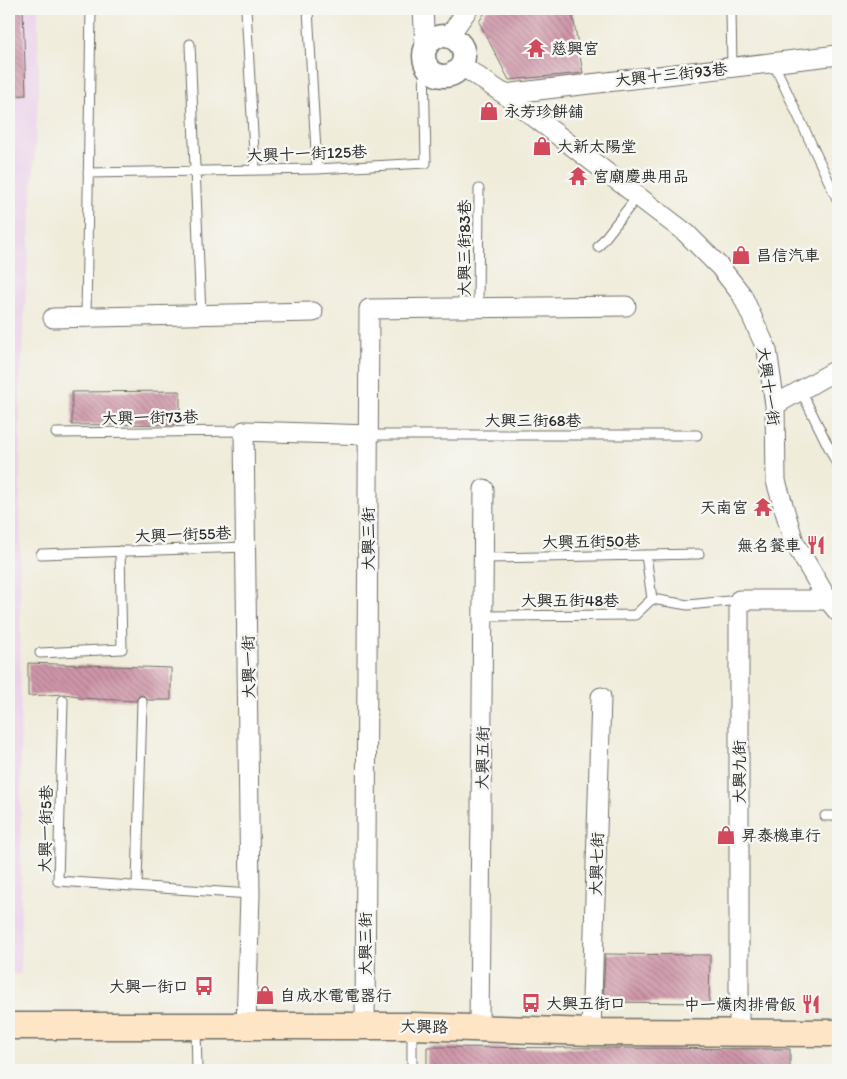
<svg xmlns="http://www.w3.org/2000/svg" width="847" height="1079" font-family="Itim,'LXGW WenKai TC',sans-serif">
<defs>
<pattern id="building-back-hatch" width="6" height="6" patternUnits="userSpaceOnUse" patternTransform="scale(1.25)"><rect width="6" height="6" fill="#cf96a9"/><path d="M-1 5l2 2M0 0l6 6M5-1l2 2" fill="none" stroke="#a87b8a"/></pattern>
</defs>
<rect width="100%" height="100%" fill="#f6f6f2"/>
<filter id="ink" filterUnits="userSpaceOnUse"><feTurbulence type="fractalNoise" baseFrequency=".02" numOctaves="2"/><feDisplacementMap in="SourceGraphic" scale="10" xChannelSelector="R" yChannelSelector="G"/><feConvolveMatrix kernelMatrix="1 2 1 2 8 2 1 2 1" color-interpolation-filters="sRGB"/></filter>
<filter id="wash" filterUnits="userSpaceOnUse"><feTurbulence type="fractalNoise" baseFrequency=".0096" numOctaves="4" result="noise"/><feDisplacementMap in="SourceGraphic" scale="20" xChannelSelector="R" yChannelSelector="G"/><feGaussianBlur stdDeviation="1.12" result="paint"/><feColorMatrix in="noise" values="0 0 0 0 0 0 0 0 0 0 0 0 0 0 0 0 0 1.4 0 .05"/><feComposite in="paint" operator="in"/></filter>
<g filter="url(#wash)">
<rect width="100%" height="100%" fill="#f0ecda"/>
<!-- built -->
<path fill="#ebd1eb" d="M 9,9 L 38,9 L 39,87 L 20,384 L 21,974 L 9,975 Z"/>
<g id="blocks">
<!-- building -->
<path fill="url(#building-back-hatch)" d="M 9,9 L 23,9 L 26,95 L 9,96 Z
M 487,9 L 565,9 L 572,11 L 583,73 L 509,80 L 479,22 Z
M 180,391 L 180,424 L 72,425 L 72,392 Z
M 28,663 L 171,668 L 171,700 L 148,700 L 143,695 L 139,696 L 136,701 L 78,698 L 78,696 L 64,694 L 28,696 Z
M 605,954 L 710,955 L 709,1003 L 603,1002 Z
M 427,1047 L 790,1049 L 790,1070 L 427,1070 Z"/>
</g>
</g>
<g filter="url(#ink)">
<use href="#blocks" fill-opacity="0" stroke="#706f68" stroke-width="1"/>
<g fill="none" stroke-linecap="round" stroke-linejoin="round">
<!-- service casing -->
<g stroke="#706f68" stroke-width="11">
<path id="service" d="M 246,9 L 255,170
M 308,9 L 317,169
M 731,9 L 732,68
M 190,44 L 201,315
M 773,62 L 838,201
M 88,173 L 317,169 L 426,163 L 424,61
M 598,247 L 637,197
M 478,308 L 479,189
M 86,317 L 91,9
M 801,391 L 838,466
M 56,433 L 244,431
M 369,435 L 697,435
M 41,554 L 246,547
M 646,555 L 652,599
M 484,558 L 699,554
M 483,616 L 635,615 L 652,599 L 688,605 L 739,600
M 40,653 L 122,649 L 120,551
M 63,700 L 58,881 L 250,894
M 825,816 L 838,816
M 137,885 L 142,701
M 196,1027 L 197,1070
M 412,1070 L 412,1028"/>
</g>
<!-- minor casing -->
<g stroke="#706f68" stroke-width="21">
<path id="minor" d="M 423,9 L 425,46
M 449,36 L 468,9
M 462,66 L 504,94 L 686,233 L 720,267 L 742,295 L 767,350 L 775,405 L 776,481 L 794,542 L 828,600 L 838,612
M 504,94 L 838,55
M 53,318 L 313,312
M 775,405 L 838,369
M 365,1026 L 369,309 L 626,306
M 246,1027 L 250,894 L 244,431 L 369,435
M 479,1027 L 484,489
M 591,1032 L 601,697
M 739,1033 L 739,600 L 828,600"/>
</g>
<!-- tertiary casing -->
<g stroke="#706f68" stroke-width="25">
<path id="tertiary" d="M424 56a20 20 0 1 1 40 0a20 20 0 1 1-40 0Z"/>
</g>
<!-- secondary casing -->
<g stroke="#706f68" stroke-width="29">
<path id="secondary" d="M 9,1026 L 412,1026 L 591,1032 L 838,1033"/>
</g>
<!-- service -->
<use href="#service" stroke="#fff" stroke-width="9"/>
<!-- minor -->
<use href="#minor" stroke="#fff" stroke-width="19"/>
<!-- tertiary -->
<use href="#tertiary" stroke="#fff" stroke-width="22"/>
<!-- secondary -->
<use href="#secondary" stroke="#fee5c5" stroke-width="26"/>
</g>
</g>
<!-- icons -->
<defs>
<g id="temple-bare" transform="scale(1.5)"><path d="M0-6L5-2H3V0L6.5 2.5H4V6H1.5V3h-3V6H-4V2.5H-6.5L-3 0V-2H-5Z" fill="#d1495b" stroke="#f6f6f2" stroke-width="2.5" paint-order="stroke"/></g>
<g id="shop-bare" transform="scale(1.5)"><path d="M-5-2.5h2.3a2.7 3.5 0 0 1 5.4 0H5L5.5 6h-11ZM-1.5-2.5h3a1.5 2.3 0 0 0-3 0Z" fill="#d1495b" stroke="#f6f6f2" stroke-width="2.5" paint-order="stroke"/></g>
<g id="restaurant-bare" transform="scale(1.5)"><path d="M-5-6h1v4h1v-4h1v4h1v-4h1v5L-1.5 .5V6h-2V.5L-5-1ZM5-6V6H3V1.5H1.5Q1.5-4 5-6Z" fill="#d1495b" stroke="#f6f6f2" stroke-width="2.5" paint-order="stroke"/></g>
<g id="bus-bare" transform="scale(1.5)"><path d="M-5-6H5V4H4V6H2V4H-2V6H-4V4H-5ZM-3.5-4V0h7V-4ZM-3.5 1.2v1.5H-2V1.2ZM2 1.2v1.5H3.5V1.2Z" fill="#d1495b" stroke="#f6f6f2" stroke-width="2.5" paint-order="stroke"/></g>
</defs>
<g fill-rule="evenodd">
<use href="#temple-bare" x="536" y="48"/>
<use href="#shop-bare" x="489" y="111"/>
<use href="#shop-bare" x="542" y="146"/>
<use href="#temple-bare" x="578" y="176"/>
<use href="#shop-bare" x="741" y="255"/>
<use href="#temple-bare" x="763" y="507"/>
<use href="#restaurant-bare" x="816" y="545"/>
<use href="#shop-bare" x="726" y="835"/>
<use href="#bus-bare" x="204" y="986"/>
<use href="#shop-bare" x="265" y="995"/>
<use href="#bus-bare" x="531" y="1003"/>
<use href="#restaurant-bare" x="811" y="1004"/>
</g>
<g text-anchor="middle" stroke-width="5" stroke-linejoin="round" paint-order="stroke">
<!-- poi labels -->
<g font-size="16" fill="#2b2b2b" stroke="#f6f6f2" text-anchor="start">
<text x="551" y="54">慈興宮</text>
<text x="504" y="117">永芳珍餅舖</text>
<text x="557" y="152">大新太陽堂</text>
<text x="593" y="182">宮廟慶典用品</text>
<text x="756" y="261">昌信汽車</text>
<text x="748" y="513" text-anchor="end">天南宮</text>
<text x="801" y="551" text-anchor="end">無名餐車</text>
<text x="741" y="841">昇泰機車行</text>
<text x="189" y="992" text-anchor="end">大興一街口</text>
<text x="280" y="1001">自成水電電器行</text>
<text x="546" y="1009">大興五街口</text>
<text x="796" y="1010" text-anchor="end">中一爌肉排骨飯</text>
</g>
<!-- street labels -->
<g font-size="16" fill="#2b2b2b" stroke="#f6f6f2">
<text transform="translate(671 74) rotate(-6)" y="6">大興十三街93巷</text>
<text transform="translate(307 153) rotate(-2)" y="6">大興十一街125巷</text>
<text transform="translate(464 248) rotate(-90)" y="6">大興三街83巷</text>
<text transform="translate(769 386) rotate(82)" y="6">大興十一街</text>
<text transform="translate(150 417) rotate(-1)" y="6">大興一街73巷</text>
<text x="533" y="426">大興三街68巷</text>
<text transform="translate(183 534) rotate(-2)" y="6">大興一街55巷</text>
<text transform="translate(368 539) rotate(-90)" y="6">大興三街</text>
<text transform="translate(591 541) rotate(-1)" y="6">大興五街50巷</text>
<text x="570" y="606">大興五街48巷</text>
<text transform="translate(248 667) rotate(-91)" y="6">大興一街</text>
<text transform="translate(482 758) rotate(-89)" y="6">大興五街</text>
<text transform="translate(739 772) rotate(-90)" y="6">大興九街</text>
<text transform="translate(45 829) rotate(-89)" y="6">大興一街5巷</text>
<text transform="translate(596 864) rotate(-88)" y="6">大興七街</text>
<text transform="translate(365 944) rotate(-90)" y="6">大興三街</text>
<text transform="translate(424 1026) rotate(1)" y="6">大興路</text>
</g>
</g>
<!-- margin -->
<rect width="847" height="1079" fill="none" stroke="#f6f6f2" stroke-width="30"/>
</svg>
